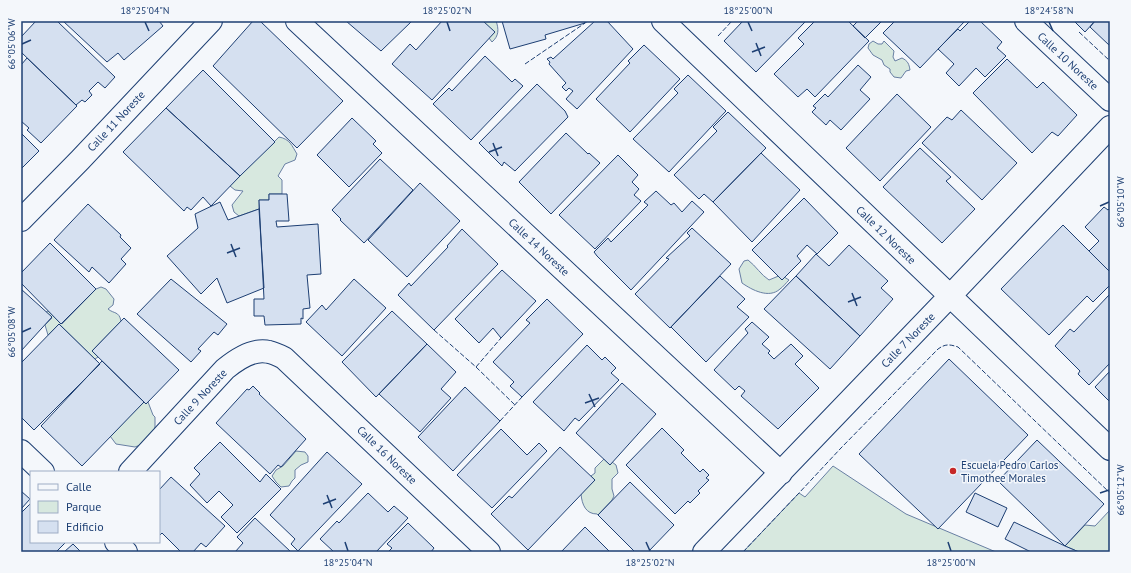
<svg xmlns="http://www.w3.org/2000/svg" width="1131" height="573" font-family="'PT Sans',sans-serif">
<rect width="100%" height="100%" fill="#f4f7fb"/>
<!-- green -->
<path fill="#d7e8df" stroke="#687fa3" d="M 483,21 L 496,21 C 499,29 499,36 492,42 L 489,38 Z
M 873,41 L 878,44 L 882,44 L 884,41 L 894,51 L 893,57 L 895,61 L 902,58 C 908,61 909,64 910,70 L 906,71 L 901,78 L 894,77 L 890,72 L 890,69 L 884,65 L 882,60 L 873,55 L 868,48 L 869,44 Z
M 279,137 C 290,139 292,146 297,154 L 295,160 L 285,164 L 278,176 L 282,180 L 282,194 L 269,194 L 269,200 L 259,200 L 259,209 L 239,216 L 234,212 L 232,205 L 243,191 L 235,190 L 230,186 Z
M 748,260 C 756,266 761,275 769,280 L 781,275 L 789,280 C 786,283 783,287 780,289 C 769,299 752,290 742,283 L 739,269 L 744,261 Z
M 101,287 L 106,289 L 114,299 L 113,305 L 108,309 C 114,314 119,311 121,321 L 92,351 L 98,357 L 95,359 L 59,324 L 48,335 L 45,325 L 52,318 L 46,312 L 48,311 L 62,324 L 96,289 Z
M 144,402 L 148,402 L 153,415 L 155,417 L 155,427 L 152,437 L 145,443 L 135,447 L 116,444 L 110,436 Z
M 296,451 L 305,452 L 308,456 L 308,462 L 301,465 L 295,470 L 295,478 L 292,481 L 289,486 L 281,487 L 276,482 L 272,476 L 276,470 L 283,466 Z
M 604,459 L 610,465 L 612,462 L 616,465 L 618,473 L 612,479 L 612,489 L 614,496 L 612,500 L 598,515 L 597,514 C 586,514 582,505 581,494 L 595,480 L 591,476 L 595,473 L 595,468 Z
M 833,466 L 906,514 L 996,552 L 743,552 L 799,493 L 805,497 Z
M 1110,510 L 1110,552 L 1079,552 L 1065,546 L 1085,525 L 1095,526 Z"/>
<!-- building -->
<path fill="#d5e0f0" stroke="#1d3f73" d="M 36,21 L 57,21 L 115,77 L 105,88 L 98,82 L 89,91 L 92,95 L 85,102 L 82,100 L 76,105 L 21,52 L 21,37 Z
M 63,21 L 159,21 L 163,26 L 124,60 L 118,53 L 107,62 Z
M 253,21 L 260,21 L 343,101 L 297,148 L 213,66 Z
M 346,21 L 412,21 L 381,51 Z
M 442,21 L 483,21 L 495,32 L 432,100 L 392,64 L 410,44 L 416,50 Z
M 502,21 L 584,21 L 585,23 L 545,35 L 546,39 L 510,49 Z
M 595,21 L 607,21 L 633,49 L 577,109 L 566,99 L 573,91 L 569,88 L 566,91 L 562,87 L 566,83 L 549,64 L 550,62 L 547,59 L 551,57 L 553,59 Z
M 743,21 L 806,21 L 756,72 L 724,41 Z
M 815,21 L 848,21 L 869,41 L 815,97 L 807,89 L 798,97 L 774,74 L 804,44 L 798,38 Z
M 858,21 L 882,21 L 865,38 L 853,26 Z
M 895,21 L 965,21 L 920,68 L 883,33 Z
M 970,21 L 980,21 L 1002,42 L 997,48 L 1006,56 L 985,77 L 976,68 L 959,86 L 946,73 L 954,64 L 938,49 L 958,29 L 960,31 Z
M 1074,21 L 1095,21 L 1085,32 Z
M 1095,21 L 1110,21 L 1110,46 L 1090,27 Z
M 644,45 L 680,79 L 630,132 L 596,99 L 630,63 L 628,61 Z
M 485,56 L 512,82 L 515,79 L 523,86 L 471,140 L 433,104 L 449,88 L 452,91 Z
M 27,58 L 77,106 L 41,143 L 27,130 L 29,128 L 21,121 L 21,65 Z
M 1007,59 L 1037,88 L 1043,82 L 1077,115 L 1058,136 L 1052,132 L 1032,153 L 973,93 Z
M 858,65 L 871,77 L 860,90 L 870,99 L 841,130 L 830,120 L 826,125 L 812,112 L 816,108 L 813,106 L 825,94 L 828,97 Z
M 203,70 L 275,142 L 240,176 L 166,108 Z
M 688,75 L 726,111 L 669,172 L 633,139 L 678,93 L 674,89 Z
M 537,84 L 565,111 L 568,117 L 515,171 L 504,162 L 502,166 L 479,143 Z
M 897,94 L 931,127 L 880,181 L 846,148 Z
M 166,108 L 240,176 L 211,206 L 203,197 L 191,210 L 187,207 L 184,211 L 123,152 Z
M 961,110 L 1017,163 L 982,200 L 922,143 L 947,117 L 952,120 Z
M 728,112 L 766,148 L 713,202 L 704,194 L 699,199 L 674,175 L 717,131 L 713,127 Z
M 352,118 L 376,141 L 373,144 L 382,153 L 349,187 L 317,155 Z
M 21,133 L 39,151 L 21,169 Z
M 566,133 L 588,154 L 589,153 L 600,163 L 551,214 L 519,182 Z
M 920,148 L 951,177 L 946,181 L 975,209 L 942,243 L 883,187 Z
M 761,153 L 800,190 L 752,242 L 713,202 Z
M 618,155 L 638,175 L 632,182 L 639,189 L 634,195 L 641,201 L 595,249 L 559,215 Z
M 380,159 L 413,190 L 364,243 L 340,220 L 341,219 L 332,210 Z
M 420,183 L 460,221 L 407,277 L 368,240 Z
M 656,191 L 671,205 L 674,203 L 682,212 L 692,201 L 704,212 L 631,290 L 597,256 L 594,252 L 608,238 L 611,242 L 648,205 L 644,202 Z
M 269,194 L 287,194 L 289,221 L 276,221 L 277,227 L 318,224 L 321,274 L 307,275 L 310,308 L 303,309 L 303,319 L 301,318 L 301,324 L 265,325 L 264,316 L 254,316 L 254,299 L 264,299 L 259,200 L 269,200 Z
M 804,198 L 838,233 L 817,254 L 807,245 L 797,256 L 801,261 L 782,280 L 752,250 Z
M 220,202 L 228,220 L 259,209 L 264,288 L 227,303 L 217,278 L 201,294 L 167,256 L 198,228 L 195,214 Z
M 88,204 L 121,235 L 120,237 L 131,248 L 121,259 L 126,264 L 109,283 L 92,267 L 89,272 L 54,240 Z
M 1104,207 L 1108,210 L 1110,208 L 1110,272 L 1089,251 L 1099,241 L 1085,227 Z
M 1063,225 L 1110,272 L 1110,285 L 1093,302 L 1087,296 L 1049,335 L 1001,289 Z
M 692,228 L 731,264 L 670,328 L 635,294 L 669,259 L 666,258 L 690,236 L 687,233 Z
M 462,229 L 498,264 L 434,330 L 398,295 L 409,283 L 411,286 L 448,247 L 447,246 Z
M 50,243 L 96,289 L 61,324 L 21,283 L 21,273 Z
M 849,245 L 888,281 L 881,288 L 893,299 L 860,336 L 796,276 L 816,254 L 829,266 Z
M 502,270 L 536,301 L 501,338 L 493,328 L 479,343 L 455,319 Z
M 720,276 L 745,299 L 737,307 L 749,317 L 706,362 L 671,327 Z
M 796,276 L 860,336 L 830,369 L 764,309 Z
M 171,279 L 227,324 L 218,335 L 214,332 L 198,349 L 201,351 L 191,362 L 137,314 Z
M 354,279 L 386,308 L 342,356 L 306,322 L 322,305 L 326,310 Z
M 21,289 L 52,317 L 21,351 Z
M 1109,295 L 1110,296 L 1110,363 L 1089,385 L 1078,374 L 1080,371 L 1055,346 L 1070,329 L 1074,332 Z
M 547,299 L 583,334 L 522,397 L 510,386 L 514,382 L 493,362 L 530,323 L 526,320 Z
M 392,311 L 427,344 L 376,397 L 342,362 Z
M 124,318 L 179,370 L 146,404 L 92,351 Z
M 752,322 L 769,337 L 762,344 L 770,351 L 768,353 L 774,359 L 791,344 L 803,356 L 795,364 L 819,388 L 778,429 L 741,396 L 745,391 L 739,386 L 735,390 L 714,370 L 748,333 L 745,329 Z
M 59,324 L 100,364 L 34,430 L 21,417 L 21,363 Z
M 427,344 L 456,372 L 441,389 L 451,398 L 420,432 L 379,394 Z
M 587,345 L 602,360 L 605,357 L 616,368 L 611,373 L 619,380 L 579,421 L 575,418 L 564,431 L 533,402 Z
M 949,359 L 1028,435 L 938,529 L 859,454 Z
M 102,361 L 144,402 L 82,466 L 41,426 Z
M 1110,371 L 1110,402 L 1095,387 Z
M 622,383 L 656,414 L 610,465 L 576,433 Z
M 253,386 L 260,393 L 259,394 L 306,439 L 281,467 L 278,465 L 270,474 L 216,423 L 247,389 L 249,390 Z
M 465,387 L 500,421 L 453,471 L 418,437 Z
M 662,428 L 684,450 L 681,453 L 700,472 L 703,469 L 709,475 L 706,478 L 709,480 L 698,491 L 700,493 L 690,503 L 688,501 L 675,514 L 626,465 Z
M 501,429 L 527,455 L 539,443 L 547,451 L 492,508 L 457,475 Z
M 1037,440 L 1104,504 L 1065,546 L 998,481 Z
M 220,442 L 260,482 L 266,474 L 281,489 L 237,533 L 221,517 L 233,505 L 219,491 L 207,503 L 190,485 L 200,474 L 194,468 Z
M 560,447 L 595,480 L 528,550 L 491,514 L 509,496 L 512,498 Z
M 327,452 L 362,484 L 298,551 L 291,544 L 295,539 L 270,515 Z
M 171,477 L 225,526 L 206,547 L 201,543 L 193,552 L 181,552 L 162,533 L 160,535 L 159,534 L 159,490 Z
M 630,482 L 674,525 L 648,552 L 635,552 L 598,515 Z
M 21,491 L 30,499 L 21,509 Z
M 368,493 L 388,512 L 394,506 L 408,518 L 376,552 L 334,552 L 320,539 L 337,521 L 339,523 Z
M 975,493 L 1007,508 L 998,527 L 966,512 Z
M 31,503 L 31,542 L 66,542 L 56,552 L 21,552 L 21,513 Z
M 255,518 L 291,552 L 235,552 L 243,543 L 237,537 Z
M 1014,522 L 1065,546 L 1079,552 L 1031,552 L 1005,539 Z
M 408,523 L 434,548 L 431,552 L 388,552 L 392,548 L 387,544 Z
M 585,527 L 610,552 L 561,552 Z
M 73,544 L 81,552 L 64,552 Z"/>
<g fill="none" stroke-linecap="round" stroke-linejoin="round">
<!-- street casing -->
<g stroke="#1d3f73" stroke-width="24">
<path id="street" d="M 297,21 L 781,473
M 663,21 L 1110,449
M 1026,21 L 1110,100
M 21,220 L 80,160 L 211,21
M 21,451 L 43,472
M 130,472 L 225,369 C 236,360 254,348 269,352 C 274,353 280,356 284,358 L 489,552
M 116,542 L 126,552
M 704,552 L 950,296 L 1110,127"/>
</g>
<!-- street -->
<use href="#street" stroke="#f4f7fb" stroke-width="22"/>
<!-- fence -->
<path stroke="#1d3f73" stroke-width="1" stroke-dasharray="5 2" stroke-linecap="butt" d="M 1079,32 L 1110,61
M 718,36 L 732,21
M 525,64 L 588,21
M 434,330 L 476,367 L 515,405
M 476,367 L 501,338
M 500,421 L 522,397
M 743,552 L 799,493 L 841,448 L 938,349 C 945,344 949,344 958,347 L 1110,493"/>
</g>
<!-- ticks -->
<path fill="none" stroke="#1d3f73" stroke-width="1.5" d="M 145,22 L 149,31M 447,22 L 450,31M 748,22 L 752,31M 1049,22 L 1053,31M 756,43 L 761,56M 22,44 L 31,40M 752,52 L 765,47M 493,143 L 498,156M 489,152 L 502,147M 1100,206 L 1109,202M 231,244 L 236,257M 227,253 L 240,248M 852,293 L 857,306M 848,302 L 861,297M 22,332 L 31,328M 589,394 L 595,407M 585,403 L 599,398M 1100,493 L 1109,490M 327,495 L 332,508M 323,504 L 336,499M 345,542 L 348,551M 646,542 L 650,551M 948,542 L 951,551"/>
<!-- markers -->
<circle fill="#c62828" stroke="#f4f7fb" stroke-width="1.5" cx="953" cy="471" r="4"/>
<g text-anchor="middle" stroke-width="3" stroke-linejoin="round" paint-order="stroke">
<!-- street labels -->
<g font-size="11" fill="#1d3f73" stroke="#f4f7fb">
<text transform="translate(1068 61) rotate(43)" y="4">Calle 10 Noreste</text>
<text transform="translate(116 121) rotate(-47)" y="4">Calle 11 Noreste</text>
<text transform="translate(886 235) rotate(44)" y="4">Calle 12 Noreste</text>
<text transform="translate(539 247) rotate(43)" y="4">Calle 14 Noreste</text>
<text transform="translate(908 340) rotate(-46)" y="4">Calle 7 Noreste</text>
<text transform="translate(200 397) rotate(-47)" y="4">Calle 9 Noreste</text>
<text transform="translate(387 455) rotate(44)" y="4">Calle 16 Noreste</text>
</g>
<!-- poi labels -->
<g font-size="11" fill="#1d3f73" stroke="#f4f7fb" text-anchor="start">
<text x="961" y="469">Escuela Pedro Carlos<tspan x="961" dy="13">Timothee Morales</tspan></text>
</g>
</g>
<!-- border -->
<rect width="1131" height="573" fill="none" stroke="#f4f7fb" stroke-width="44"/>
<!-- legend -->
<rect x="30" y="471" width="130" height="72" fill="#f4f7fb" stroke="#9eadc5"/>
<rect x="38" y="484" width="20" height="6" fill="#f4f7fb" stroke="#9eadc5"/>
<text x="66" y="491" font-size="12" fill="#1d3f73">Calle</text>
<rect x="38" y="501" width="20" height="12" fill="#d7e8df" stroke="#9eadc5"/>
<text x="66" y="511" font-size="12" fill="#1d3f73">Parque</text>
<rect x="38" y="521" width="20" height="12" fill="#d5e0f0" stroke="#9eadc5"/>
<text x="66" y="531" font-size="12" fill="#1d3f73">Edificio</text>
<rect x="22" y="22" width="1087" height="529" fill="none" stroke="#1d3f73" stroke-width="1.5"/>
<g font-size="10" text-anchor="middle" fill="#1d3f73">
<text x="145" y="14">18°25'04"N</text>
<text x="447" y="14">18°25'02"N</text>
<text x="748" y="14">18°25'00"N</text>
<text x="1049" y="14">18°24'58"N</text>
<text transform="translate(11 44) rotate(-90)" y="4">66°05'06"W</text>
<text transform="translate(1120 202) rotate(-90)" y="4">66°05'10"W</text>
<text transform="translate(11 332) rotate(-90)" y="4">66°05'08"W</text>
<text transform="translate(1120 490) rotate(-90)" y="4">66°05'12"W</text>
<text x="348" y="566">18°25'04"N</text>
<text x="650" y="566">18°25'02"N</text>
<text x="951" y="566">18°25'00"N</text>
</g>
</svg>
